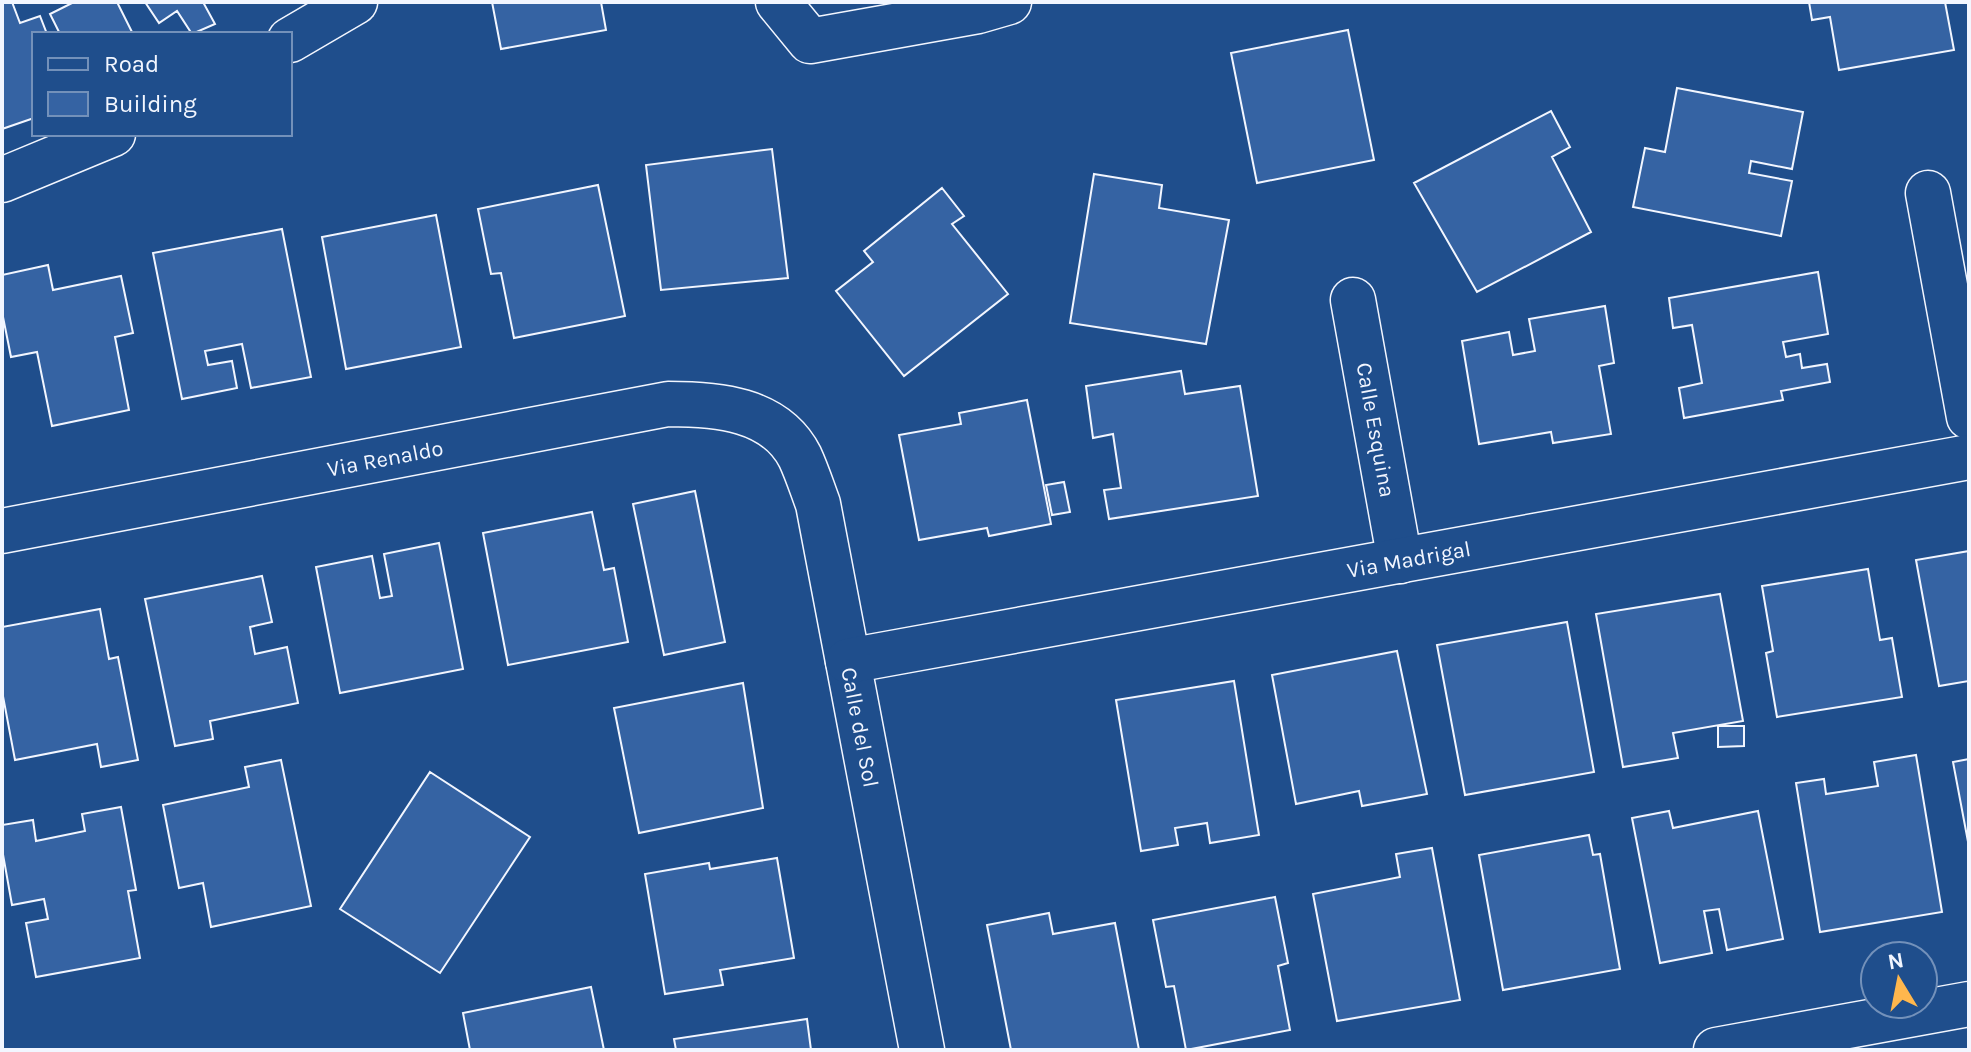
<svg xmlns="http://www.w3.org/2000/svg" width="1971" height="1052" font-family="Karla,sans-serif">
<rect width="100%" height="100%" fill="#1f4e8c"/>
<!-- building -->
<path fill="#3563a3" stroke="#f2f6ff" stroke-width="2" d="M 2,2 L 12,2 L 20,23 L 40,16 L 47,34 L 34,34 L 34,118 L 2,129 Z
M 74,2 L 117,2 L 133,34 L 60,34 L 50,14 Z
M 145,2 L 203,2 L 215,24 L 192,34 L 177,11 L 159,23 Z
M 492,2 L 601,2 L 606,30 L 501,49 Z
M 1809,2 L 1945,2 L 1954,50 L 1839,70 L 1830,17 L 1812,20 Z
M 1348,30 L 1374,160 L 1257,183 L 1231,53 Z
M 1677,88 L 1803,112 L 1792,169 L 1751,161 L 1749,173 L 1792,181 L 1781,236 L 1633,207 L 1645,148 L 1665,152 Z
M 1551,111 L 1570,147 L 1552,157 L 1591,232 L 1477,292 L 1414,183 Z
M 772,149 L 788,278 L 661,290 L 646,165 Z
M 1094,174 L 1162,185 L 1159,208 L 1229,220 L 1206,344 L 1070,323 Z
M 598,185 L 625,316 L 514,338 L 501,273 L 491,274 L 478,209 Z
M 942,188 L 964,216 L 952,224 L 1008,294 L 904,376 L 836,291 L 873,262 L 864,251 Z
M 436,215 L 461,347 L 346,369 L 322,237 Z
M 282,229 L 311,377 L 251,388 L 242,344 L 205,351 L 208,365 L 232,361 L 237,388 L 182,399 L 153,253 Z
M 48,265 L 53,290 L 121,276 L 133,333 L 115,337 L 129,410 L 52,426 L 37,352 L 11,357 L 2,312 L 2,275 Z
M 1818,272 L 1828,334 L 1783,342 L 1786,357 L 1800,354 L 1802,368 L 1827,364 L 1830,382 L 1781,391 L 1783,400 L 1684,418 L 1679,388 L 1702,383 L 1692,325 L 1673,328 L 1669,298 Z
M 1605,306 L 1614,363 L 1599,366 L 1611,434 L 1553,443 L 1551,432 L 1479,444 L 1462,341 L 1509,332 L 1513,355 L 1535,351 L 1529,319 Z
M 1181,371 L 1185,394 L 1240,386 L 1258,496 L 1109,519 L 1104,490 L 1121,488 L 1113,434 L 1093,438 L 1086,386 Z
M 1027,400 L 1051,524 L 989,536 L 987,528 L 919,540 L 899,435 L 961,424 L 959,413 Z
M 1064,482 L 1070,512 L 1052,515 L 1046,485 Z
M 695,491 L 725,642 L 664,655 L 633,504 Z
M 592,512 L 604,570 L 614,568 L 628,642 L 508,665 L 483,533 Z
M 439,543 L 463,669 L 340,693 L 316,567 L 372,556 L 380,598 L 392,596 L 384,554 Z
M 1969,551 L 1969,681 L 1939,686 L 1916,560 Z
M 1868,569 L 1880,640 L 1892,638 L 1902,697 L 1777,717 L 1766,653 L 1773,651 L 1762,586 Z
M 262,576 L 272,622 L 250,627 L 255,654 L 287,647 L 298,703 L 210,721 L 213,739 L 175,746 L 145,599 Z
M 1720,594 L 1743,721 L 1673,733 L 1678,758 L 1623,767 L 1596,614 Z
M 100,609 L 109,659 L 118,657 L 138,760 L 101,767 L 97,744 L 15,760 L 2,691 L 2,627 Z
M 1567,622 L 1594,772 L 1465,795 L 1437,645 Z
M 1397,651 L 1427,794 L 1362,806 L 1359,791 L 1296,804 L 1272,675 Z
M 1234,681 L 1259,835 L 1210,843 L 1207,823 L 1175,828 L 1178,845 L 1141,851 L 1116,700 Z
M 743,683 L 763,808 L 639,833 L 614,708 Z
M 1718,726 L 1744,726 L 1744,746 L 1718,747 Z
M 1916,755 L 1942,912 L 1820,932 L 1796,783 L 1824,779 L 1826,794 L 1878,786 L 1874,762 Z
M 1969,759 L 1969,847 L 1953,762 Z
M 281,760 L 311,906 L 211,927 L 203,883 L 179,888 L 163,805 L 249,787 L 245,767 Z
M 430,772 L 530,837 L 440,973 L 340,909 Z
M 121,807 L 136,890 L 128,891 L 140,958 L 36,977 L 26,923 L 48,919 L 44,899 L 12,905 L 2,849 L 2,825 L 33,820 L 36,841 L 85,831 L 82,814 Z
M 1669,811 L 1673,828 L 1758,811 L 1783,939 L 1727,950 L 1719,909 L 1704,911 L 1712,953 L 1660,963 L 1632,818 Z
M 1589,835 L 1593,855 L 1600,854 L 1620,969 L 1503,990 L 1479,855 Z
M 1432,848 L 1460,1000 L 1337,1021 L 1313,894 L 1400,877 L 1396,854 Z
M 777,858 L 794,958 L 720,970 L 723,985 L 665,994 L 645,874 L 709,863 L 710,869 Z
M 1275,897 L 1288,963 L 1278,966 L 1290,1030 L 1186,1050 L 1174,986 L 1166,987 L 1153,920 Z
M 1049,913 L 1053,934 L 1115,923 L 1139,1050 L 1011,1050 L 987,925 Z
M 591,987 L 604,1050 L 470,1050 L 463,1013 Z
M 807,1019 L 811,1050 L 676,1050 L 674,1039 Z"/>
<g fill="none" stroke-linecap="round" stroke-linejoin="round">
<!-- minor casing -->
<g stroke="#f2f6ff" stroke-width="47">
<g id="minor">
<path d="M 778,2 L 810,41 L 978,11 L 1009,2"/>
<path d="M 290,40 L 355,2"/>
<path d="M 2,180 L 113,134"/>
<path d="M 1928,193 L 1969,417"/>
<path id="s1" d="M 1353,300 L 1400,561"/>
<path id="s2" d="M 2,531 L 668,404 C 716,404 775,408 800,457 C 807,472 812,488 818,504 L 922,1050"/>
<path id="s3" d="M 848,661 L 1969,457"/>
<path d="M 1716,1050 L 1969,1004"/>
</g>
</g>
<!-- minor -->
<use href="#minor" stroke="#1f4e8c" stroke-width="44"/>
</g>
<g text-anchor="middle" stroke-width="6" stroke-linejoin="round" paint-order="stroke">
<!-- street labels -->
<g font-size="22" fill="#f2f6ff" stroke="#1f4e8c">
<text dy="8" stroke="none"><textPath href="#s1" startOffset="132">Calle Esquina</textPath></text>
<text dy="8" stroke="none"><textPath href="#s2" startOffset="390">Via Renaldo</textPath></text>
<text dy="8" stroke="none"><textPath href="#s3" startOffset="570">Via Madrigal</textPath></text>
<text dy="8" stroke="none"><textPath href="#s2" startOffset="1106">Calle del Sol</textPath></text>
</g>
</g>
<!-- border -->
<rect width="1971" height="1052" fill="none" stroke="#f2f6ff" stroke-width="8"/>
<!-- legend -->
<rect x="32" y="32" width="260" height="104" fill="#1f4e8c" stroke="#7391ba" stroke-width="2"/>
<rect x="48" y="58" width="40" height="12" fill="#1f4e8c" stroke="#7391ba" stroke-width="2"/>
<text x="104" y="72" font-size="24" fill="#f2f6ff">Road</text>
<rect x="48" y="92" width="40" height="24" fill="#3563a3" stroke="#7391ba" stroke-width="2"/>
<text x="104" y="112" font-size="24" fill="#f2f6ff">Building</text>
<!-- north arrow -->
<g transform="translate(1899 980) rotate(350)"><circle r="38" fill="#1f4e8c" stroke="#7391ba" stroke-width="2"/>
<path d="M0-6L14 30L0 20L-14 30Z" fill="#ffb74d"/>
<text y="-12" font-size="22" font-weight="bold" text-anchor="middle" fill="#f2f6ff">N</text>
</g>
</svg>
